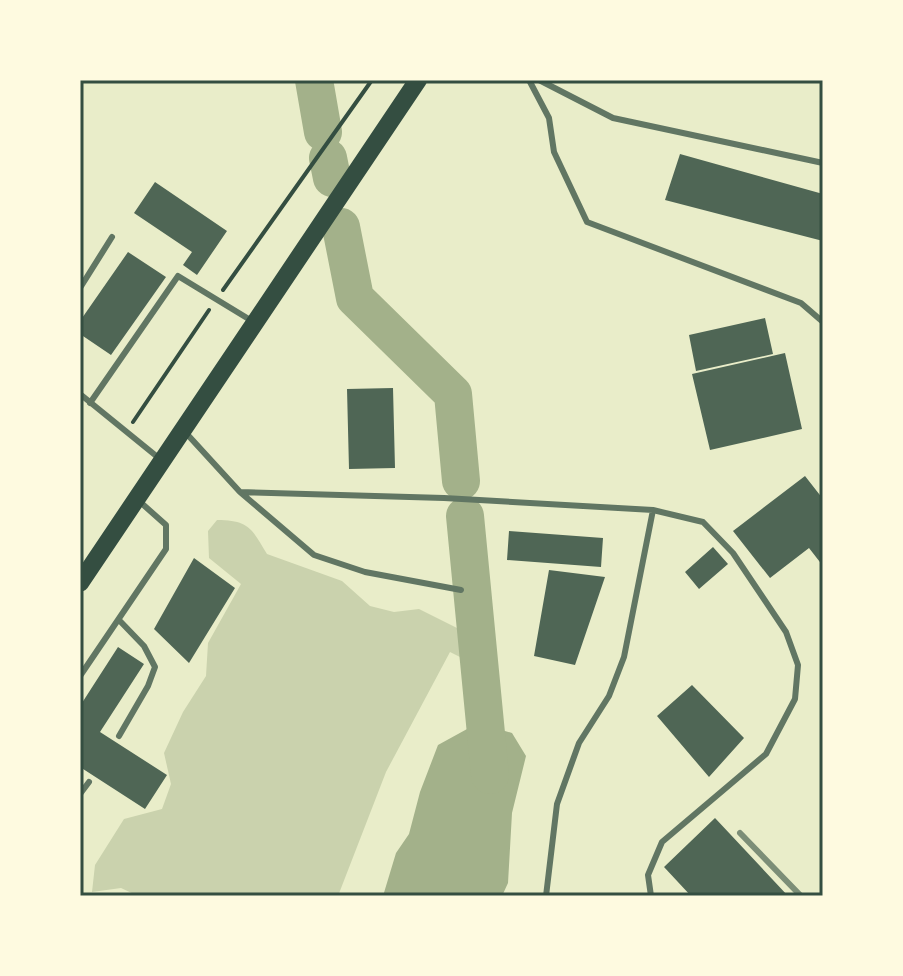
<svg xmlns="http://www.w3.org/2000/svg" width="903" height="976" font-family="'Fira Sans',sans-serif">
<rect width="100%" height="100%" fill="#e9edc9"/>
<!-- green -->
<path fill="#cad2ad" d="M 217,520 C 249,520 252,529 267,554 L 342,581 L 370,606 L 394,612 L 419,609 L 465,632 L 488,636 L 494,652 L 485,662 L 466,660 L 450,652 L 386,772 L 338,896 L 258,896 L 252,894 L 247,896 L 138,896 L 121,888 L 92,892 L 95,865 L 124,819 L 162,809 L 171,784 L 164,753 L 183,712 L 206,676 L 208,643 L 241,584 L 209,558 L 208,531 Z"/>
<!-- water -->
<path fill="#a3b18a" d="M 478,723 L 512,733 L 526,756 L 512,813 L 508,883 L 502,896 L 383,896 L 396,853 L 409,834 L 420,792 L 438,745 Z"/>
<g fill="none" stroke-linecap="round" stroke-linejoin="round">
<!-- river -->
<path stroke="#a3b18a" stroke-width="38" d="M 314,80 L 323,132
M 328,158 L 332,178
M 341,227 L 355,298 L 453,394 L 461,481
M 465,516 L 490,775"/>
</g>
<!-- building -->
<path fill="#4f6655" d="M 680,154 L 823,194 L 823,241 L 665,200 Z
M 155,182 L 227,231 L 197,275 L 183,265 L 192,252 L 134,213 Z
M 128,252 L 166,277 L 111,355 L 80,334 L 80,321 Z
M 765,318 L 773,354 L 696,371 L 689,335 Z
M 785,353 L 802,429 L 710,450 L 692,374 Z
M 393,388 L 395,468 L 349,469 L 347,389 Z
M 805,476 L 823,499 L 823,566 L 809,548 L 770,578 L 733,531 Z
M 509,531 L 603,538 L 601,567 L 507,560 Z
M 713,547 L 728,564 L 699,589 L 685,572 Z
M 194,558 L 235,588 L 189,663 L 154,629 Z
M 549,570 L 605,577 L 575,665 L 534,656 Z
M 118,647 L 144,664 L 100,732 L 167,775 L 145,809 L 80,767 L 80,706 Z
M 692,685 L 744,738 L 709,777 L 657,716 Z
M 715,818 L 788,896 L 691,896 L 664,867 Z"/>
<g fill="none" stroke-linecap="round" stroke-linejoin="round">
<!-- path -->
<path stroke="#344e41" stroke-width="4" d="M 223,290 L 372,80
M 133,422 L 209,310"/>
<!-- service -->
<path stroke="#617663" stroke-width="6" d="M 529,80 L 549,118 L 554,152 L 587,222 L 801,303 L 823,322
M 539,80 L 613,118 L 823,163
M 80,288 L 112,237
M 80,394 L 160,459
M 90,403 L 178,276 L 252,321
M 186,433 L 240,492 L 444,498 L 653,510 L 624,657 L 609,696 L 579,743 L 557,804 L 546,896
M 240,492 L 314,555 L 365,572 L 461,590
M 119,620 L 144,646 L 155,667 L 148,686 L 119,736
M 80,676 L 166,549 L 166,525 L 139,501
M 80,794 L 89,782
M 651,896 L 648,875 L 662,842 L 766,754 L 795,699 L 798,665 L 786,632 L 733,553 L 703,522 L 653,510"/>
<!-- primary -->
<path stroke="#344e41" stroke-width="18" d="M 80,583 L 418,80"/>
<!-- rail -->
<path stroke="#7c8e77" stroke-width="6" d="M 740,833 L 801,896"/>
</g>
<!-- border -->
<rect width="903" height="976" fill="none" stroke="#fefae0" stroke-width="164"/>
<rect x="82" y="82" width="739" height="812" fill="none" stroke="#344e41" stroke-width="3"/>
</svg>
